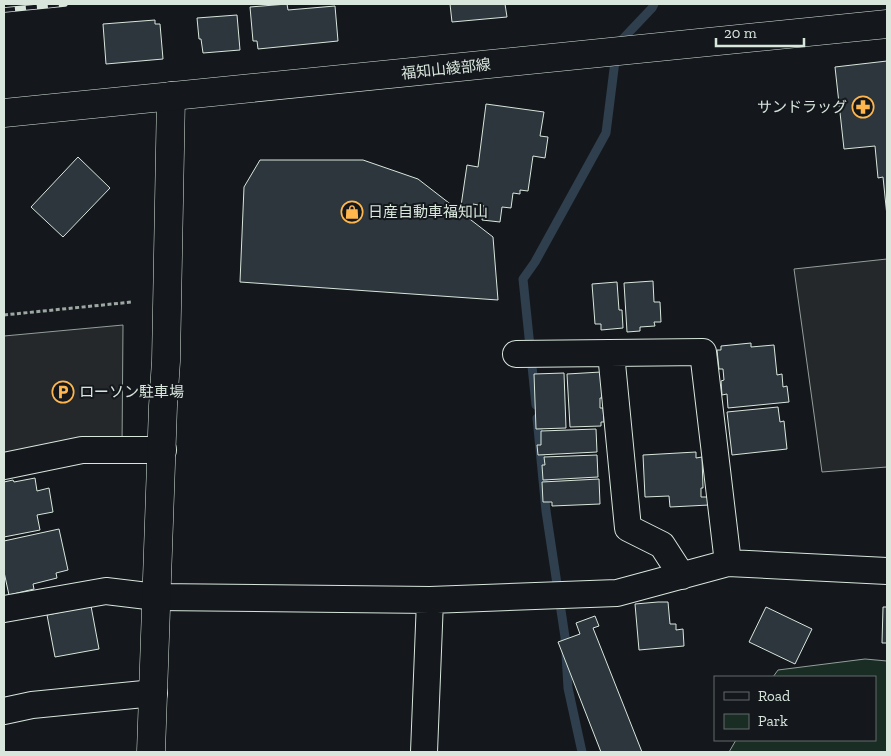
<svg xmlns="http://www.w3.org/2000/svg" width="891" height="756" font-family="'Zilla Slab','Noto Sans JP',serif">
<rect width="100%" height="100%" fill="#14181c"/>
<!-- green -->
<path fill="#1a2d24" stroke="#939e99" d="M 865,659 L 887,661 L 887,752 L 729,752 L 736,740 L 875,740 L 875,677 L 773,677 L 778,670 Z"/>
<!-- parking -->
<path fill="#24282b" stroke="#939e99" d="M 887,259 L 887,467 L 822,472 L 794,269 Z
M 123,325 L 122,447 L 4,471 L 4,336 Z"/>
<g fill="none" stroke-linecap="round" stroke-linejoin="round">
<!-- stream -->
<path stroke="#2f3f4d" stroke-width="9" d="M 536,405 L 523,279 L 535,262 L 606,133 L 617,45 L 652,8 L 654,4
M 537,418 L 546,511 L 565,637 L 568,688 L 582,752"/>
</g>
<!-- building -->
<path fill="#2c363c" stroke="#d8e6dc" d="M 287,4 L 288,10 L 335,6 L 338,41 L 258,49 L 257,41 L 253,41 L 250,7 Z
M 450,4 L 505,4 L 507,17 L 452,22 Z
M 237,15 L 240,50 L 203,53 L 201,39 L 199,39 L 197,18 Z
M 155,20 L 155,24 L 160,24 L 163,59 L 106,64 L 103,24 Z
M 887,61 L 887,216 L 883,177 L 878,178 L 875,146 L 844,149 L 835,67 Z
M 486,104 L 544,112 L 540,136 L 548,137 L 545,158 L 533,156 L 528,191 L 520,190 L 520,194 L 513,193 L 511,208 L 502,207 L 500,222 L 482,220 L 484,206 L 473,204 L 472,208 L 461,206 L 467,165 L 478,167 Z
M 78,157 L 110,188 L 63,237 L 31,207 Z
M 260,160 L 363,160 L 418,179 L 493,237 L 498,300 L 240,282 L 244,187 Z
M 653,281 L 654,302 L 660,302 L 661,322 L 654,322 L 655,326 L 640,327 L 640,331 L 627,332 L 624,283 Z
M 617,282 L 619,310 L 622,310 L 623,328 L 601,330 L 601,324 L 595,324 L 592,284 Z
M 751,343 L 751,347 L 774,345 L 777,375 L 782,374 L 783,387 L 787,386 L 789,402 L 728,408 L 727,394 L 722,395 L 721,381 L 724,380 L 723,369 L 719,369 L 717,350 L 721,350 L 721,346 Z
M 601,372 L 602,398 L 600,398 L 600,408 L 603,408 L 604,422 L 601,422 L 601,426 L 570,427 L 567,374 Z
M 564,373 L 566,428 L 536,429 L 534,374 Z
M 778,407 L 780,422 L 784,421 L 787,449 L 732,455 L 727,412 Z
M 596,429 L 597,452 L 538,455 L 537,445 L 541,445 L 541,431 Z
M 696,452 L 696,458 L 702,457 L 703,488 L 701,488 L 701,497 L 709,497 L 709,505 L 670,507 L 669,496 L 645,497 L 643,455 Z
M 597,455 L 598,477 L 543,480 L 542,465 L 545,465 L 544,457 Z
M 35,478 L 37,491 L 49,488 L 53,512 L 37,515 L 40,530 L 4,537 L 4,482 L 13,480 L 14,482 Z
M 599,479 L 600,504 L 552,506 L 552,502 L 543,502 L 542,482 Z
M 59,529 L 68,570 L 56,573 L 57,578 L 33,584 L 34,589 L 9,595 L 4,572 L 4,541 Z
M 658,602 L 668,602 L 670,624 L 676,624 L 676,630 L 683,629 L 684,646 L 639,650 L 635,604 Z
M 91,606 L 99,649 L 55,657 L 47,615 Z
M 766,607 L 812,629 L 795,664 L 749,642 Z
M 883,607 L 887,607 L 887,643 L 882,643 Z
M 595,616 L 599,626 L 593,628 L 642,752 L 601,752 L 558,642 L 580,634 L 576,623 Z"/>
<g fill="none" stroke-linecap="round" stroke-linejoin="round">
<!-- street casing -->
<g stroke="#d8e6dc" stroke-width="28">
<path id="street" d="M 611,353 L 628,528 L 662,545 L 682,576
M 516,354 L 703,352 L 728,563
M 4,466 L 82,450 L 163,450
M 4,609 L 106,591 L 156,597 L 430,600 L 617,593 L 728,563 L 887,571
M 4,711 L 32,705 L 154,693
M 424,752 L 430,600"/>
</g>
<!-- secondary casing -->
<g stroke="#d8e6dc" stroke-width="29">
<path id="secondary" d="M 151,752 L 163,406 L 166,361 L 171,96"/>
</g>
<!-- primary casing -->
<g stroke="#d8e6dc" stroke-width="29">
<path id="primary" d="M 4,113 L 887,24"/>
</g>
<!-- path -->
<path stroke="#9da8a2" stroke-width="3" stroke-dasharray="4 2.5" stroke-linecap="butt" d="M 4,315 L 132,302"/>
<!-- street -->
<use href="#street" stroke="#14181c" stroke-width="26"/>
<!-- secondary -->
<use href="#secondary" stroke="#14181c" stroke-width="28"/>
<!-- primary -->
<use href="#primary" stroke="#14181c" stroke-width="28"/>
<!-- rail casing -->
<g stroke="#d8e6dc" stroke-width="5.5">
<path id="rail" d="M 4,10 L 65,4"/>
</g>
<!-- rail -->
<use href="#rail" stroke="#14181c" stroke-width="4" stroke-dasharray="11" stroke-linecap="butt"/>
</g>
<!-- icons -->
<defs>
<g id="pharmacy-ring" transform="scale(1.125)"><circle r="9.5" fill="#14181c" stroke="#ffb74d" stroke-width="1.5"/><path d="M-2-6h4v4h4v4h-4v4h-4v-4h-4v-4h4Z" fill="#ffb74d"/></g>
<g id="shop-ring" transform="scale(1.125)"><circle r="9.5" fill="#14181c" stroke="#ffb74d" stroke-width="1.5"/><path d="M-5-2.5h2.3a2.7 3.5 0 0 1 5.4 0H5L5.5 6h-11ZM-1.5-2.5h3a1.5 2.3 0 0 0-3 0Z" fill="#ffb74d"/></g>
<g id="parking-ring" transform="scale(1.125)"><circle r="9.5" fill="#14181c" stroke="#ffb74d" stroke-width="1.5"/><path d="M-3.5-5.5H1a3.5 3.5 0 0 1 0 7H-1V5.5H-3.5ZM-1-3.4V-.6H.8a1.4 1.4 0 0 0 0-2.8Z" fill="#ffb74d"/></g>
</defs>
<g fill-rule="evenodd">
<use href="#pharmacy-ring" x="863" y="107"/>
<use href="#shop-ring" x="352" y="212"/>
<use href="#parking-ring" x="63" y="392"/>
</g>
<g text-anchor="middle" stroke-width="4" stroke-linejoin="round" paint-order="stroke">
<!-- street labels -->
<g font-size="15" fill="#d8e6dc" stroke="#14181c">
<text transform="translate(446 69) rotate(-6)" y="5">福知山綾部線</text>
</g>
<!-- poi labels -->
<g font-size="15" fill="#d8e6dc" stroke="#14181c" text-anchor="start">
<text x="847" y="112" text-anchor="end">サンドラッグ</text>
<text x="368" y="217">日産自動車福知山</text>
<text x="79" y="397">ローソン駐車場</text>
</g>
</g>
<!-- border -->
<rect width="891" height="756" fill="none" stroke="#d8e6dc" stroke-width="10"/>
<!-- legend -->
<rect x="714" y="676" width="162" height="65" fill="#14181c" stroke="#626a69"/>
<rect x="724" y="692" width="25" height="8" fill="#14181c" stroke="#626a69"/>
<text x="758" y="701" font-size="15" fill="#d8e6dc">Road</text>
<rect x="724" y="714" width="25" height="15" fill="#1a2d24" stroke="#626a69"/>
<text x="758" y="726" font-size="15" fill="#d8e6dc">Park</text>
<!-- scale -->
<path d="M716 38v8h88v-8" fill="none" stroke="#d8e6dc" stroke-width="2.5"/>
<text x="724" y="38" font-size="15" fill="#d8e6dc" stroke="#14181c" stroke-width="4" paint-order="stroke">20 m</text>
</svg>
